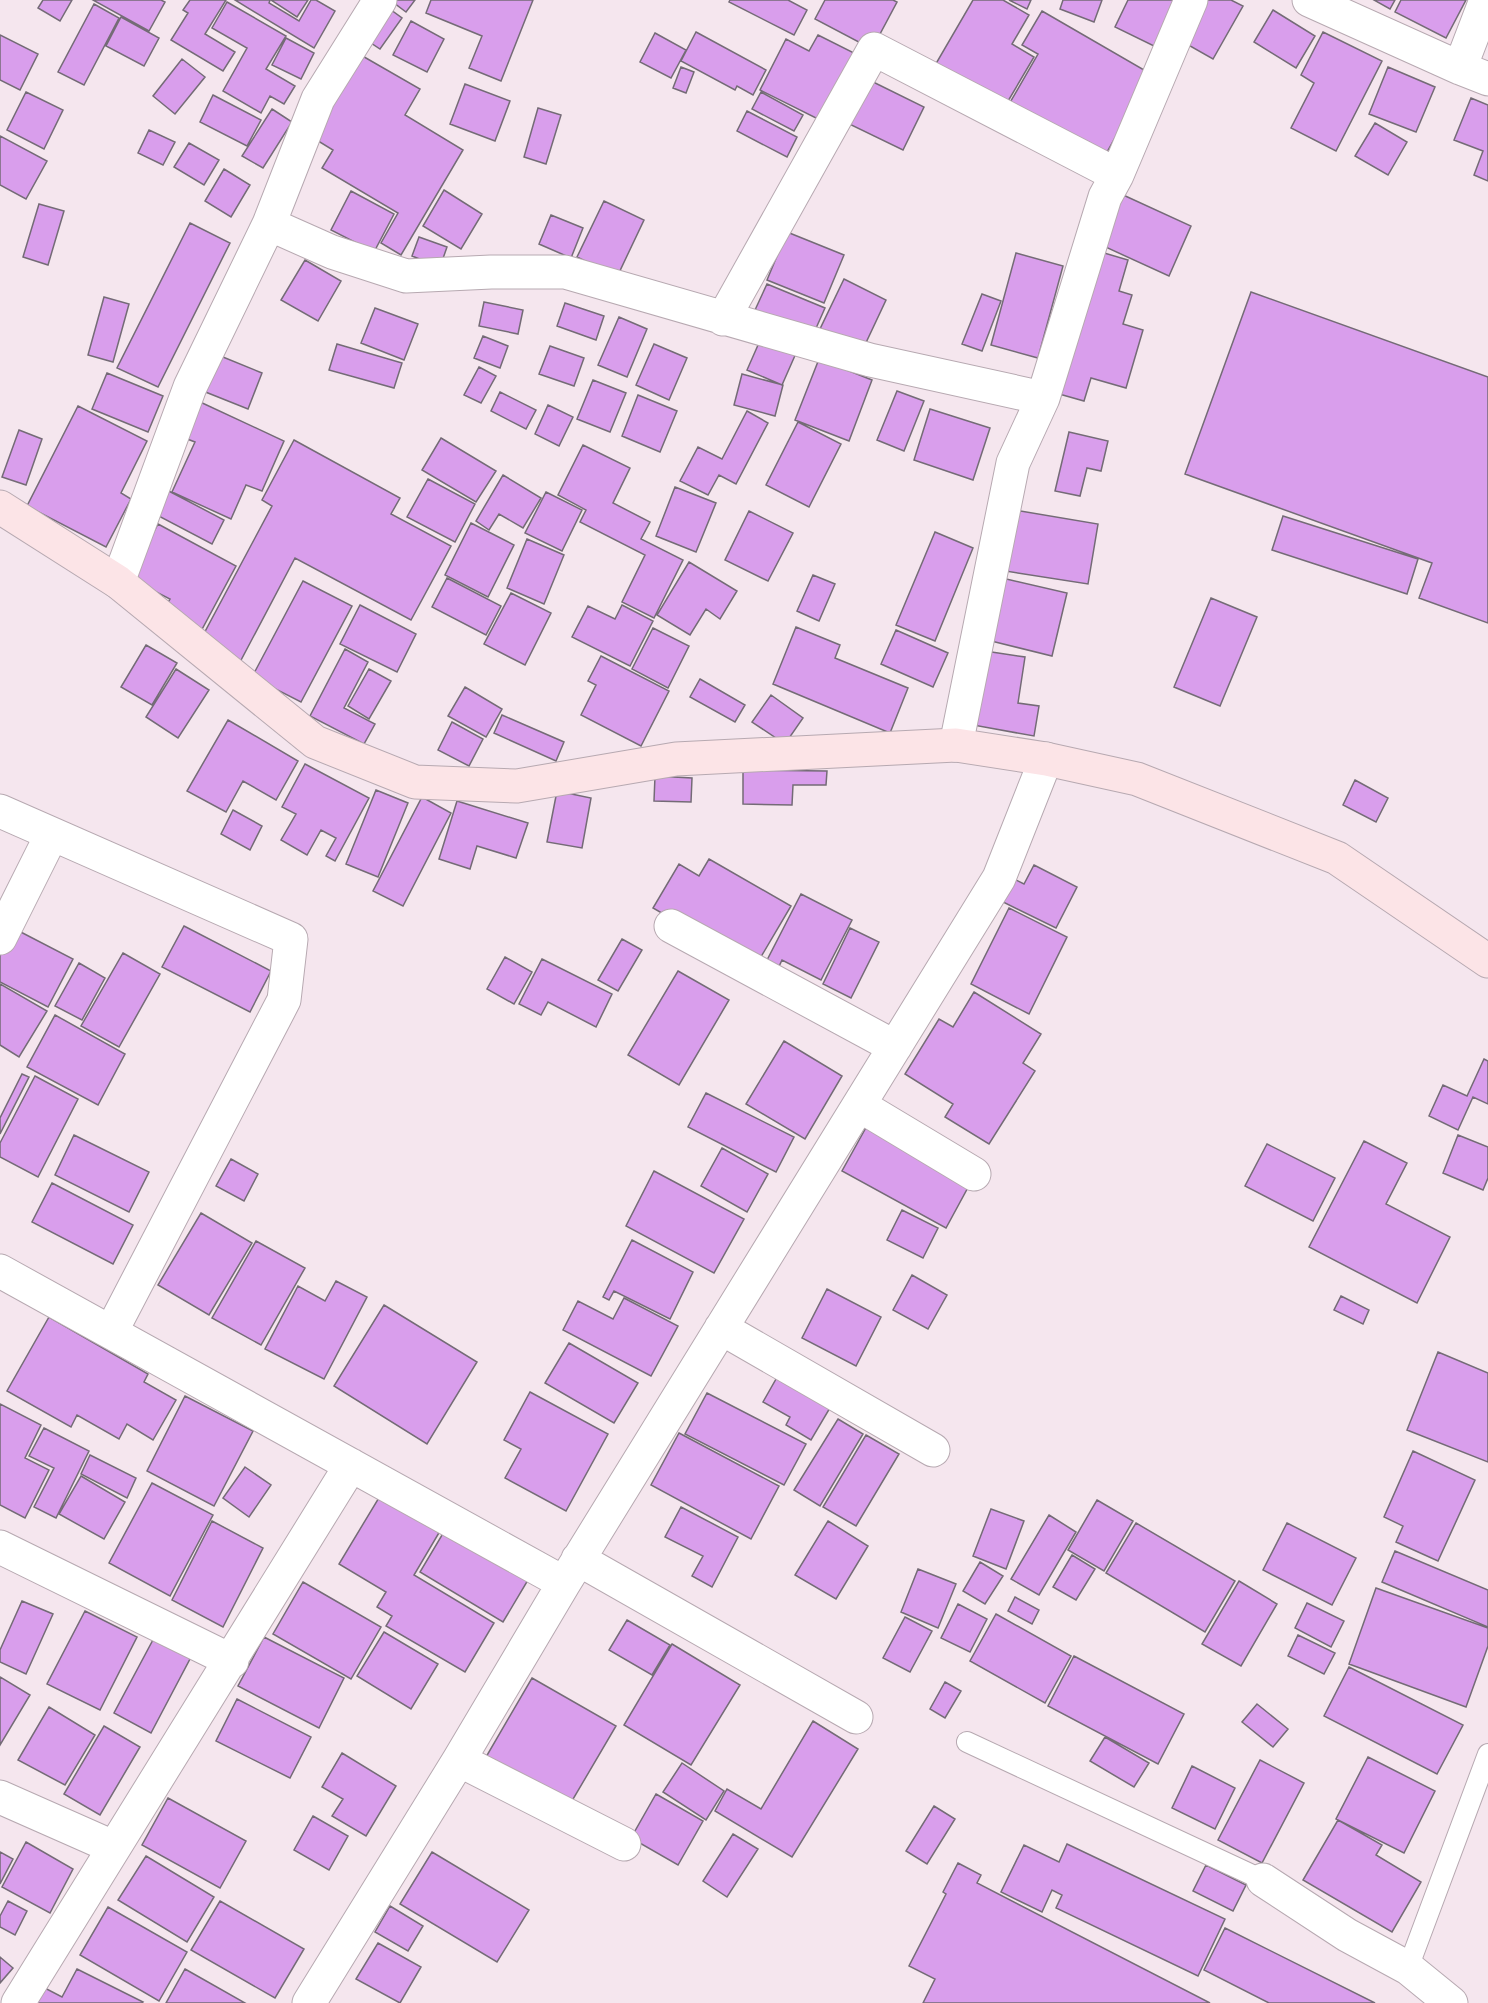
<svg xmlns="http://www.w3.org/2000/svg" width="1488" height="2003" font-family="'Nunito Sans',sans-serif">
<rect width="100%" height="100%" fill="#f5e6ee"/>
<!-- building -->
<path fill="#d99eec" stroke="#746b76" stroke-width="1.5" d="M 43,0 L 72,0 L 60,21 L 38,8 Z
M 93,0 L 161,0 L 165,2 L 149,31 Z
M 190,0 L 226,0 L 205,34 L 235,52 L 223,71 L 171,40 L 188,13 L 183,10 Z
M 235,0 L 270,0 L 269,3 L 299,21 L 311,0 L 316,0 L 335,11 L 314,48 Z
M 271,0 L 308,0 L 297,17 Z
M 390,0 L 415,0 L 406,12 Z
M 431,0 L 533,0 L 501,81 L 469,68 L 482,36 L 426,13 Z
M 730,0 L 788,0 L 807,10 L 794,35 L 729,2 Z
M 825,0 L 893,0 L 897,2 L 872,49 L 815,19 Z
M 973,0 L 1003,0 L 1029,15 L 1012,44 L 1034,57 L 1004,108 L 934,67 Z
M 1009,0 L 1031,0 L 1027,9 Z
M 1063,0 L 1102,0 L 1094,22 L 1060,9 Z
M 1128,0 L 1180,0 L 1156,47 L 1115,27 Z
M 1206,0 L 1231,0 L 1243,6 L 1213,59 L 1183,42 Z
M 1374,0 L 1395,0 L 1390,9 Z
M 1401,0 L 1466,0 L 1446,38 L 1395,12 Z
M 227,2 L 286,36 L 266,69 L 295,86 L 284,104 L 270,96 L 261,113 L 223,91 L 247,48 L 212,28 Z
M 94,4 L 119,18 L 84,85 L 58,72 Z
M 387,7 L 402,18 L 380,49 L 365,39 Z
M 1273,10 L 1315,36 L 1296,68 L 1254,42 Z
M 1042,11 L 1151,74 L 1103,159 L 1008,106 L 1038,54 L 1022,45 Z
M 121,17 L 159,38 L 144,66 L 106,46 Z
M 411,21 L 444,39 L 427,72 L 393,55 Z
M 696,32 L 766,70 L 753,95 L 737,86 L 735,90 L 681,61 Z
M 1323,32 L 1382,61 L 1336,151 L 1291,128 L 1314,83 L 1301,75 Z
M 655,33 L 686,50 L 671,78 L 640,62 Z
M 0,35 L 38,54 L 20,90 L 0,80 Z
M 818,35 L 854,53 L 820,120 L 760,90 L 786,39 L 809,51 Z
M 286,38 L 314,53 L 301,79 L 272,65 Z
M 359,54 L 420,89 L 405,115 L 463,150 L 401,255 L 381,243 L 398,213 L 322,168 L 333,150 L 310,136 Z
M 182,59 L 205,77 L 175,114 L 153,96 Z
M 681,67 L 694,72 L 686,93 L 673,88 Z
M 1388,67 L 1435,87 L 1416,132 L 1369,114 Z
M 863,77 L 924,107 L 903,150 L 843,121 Z
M 465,84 L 510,101 L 495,141 L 450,124 Z
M 26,92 L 63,110 L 44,149 L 7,130 Z
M 761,92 L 803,115 L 794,131 L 752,109 Z
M 213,95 L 261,120 L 247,146 L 200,122 Z
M 1471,98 L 1488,105 L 1488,181 L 1474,175 L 1483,151 L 1454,140 Z
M 538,108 L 561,115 L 546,164 L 524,157 Z
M 272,109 L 292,122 L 263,168 L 242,156 Z
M 747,111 L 797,137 L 787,157 L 737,131 Z
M 1375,123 L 1407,142 L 1388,175 L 1355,156 Z
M 149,130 L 175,142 L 163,165 L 138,153 Z
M 0,136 L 47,161 L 26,199 L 0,185 Z
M 189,143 L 219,160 L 204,185 L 174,167 Z
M 224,169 L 250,185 L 231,217 L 205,201 Z
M 444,190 L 482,214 L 461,249 L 423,226 Z
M 351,191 L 394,214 L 374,252 L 331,230 Z
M 1121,194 L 1191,226 L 1169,276 L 1099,244 Z
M 604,201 L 644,220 L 617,277 L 577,257 Z
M 39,204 L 64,211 L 48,265 L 23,257 Z
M 551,215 L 583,228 L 571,258 L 539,244 Z
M 190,223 L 230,243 L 158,387 L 117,368 Z
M 787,232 L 844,255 L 824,303 L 767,280 Z
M 419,237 L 447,247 L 440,267 L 412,256 Z
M 1094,250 L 1128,260 L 1119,291 L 1132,295 L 1123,324 L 1143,330 L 1126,388 L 1091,378 L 1084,401 L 1052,392 Z
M 1016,253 L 1063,266 L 1038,358 L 991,345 Z
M 305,260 L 341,281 L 318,321 L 281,300 Z
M 844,279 L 886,300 L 863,349 L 820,329 Z
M 767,284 L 825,308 L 813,335 L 755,310 Z
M 1251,292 L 1488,377 L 1488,623 L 1419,598 L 1432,563 L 1185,474 Z
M 982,294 L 1001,301 L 982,351 L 962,344 Z
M 104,297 L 129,304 L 113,362 L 88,355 Z
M 484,302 L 523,310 L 518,334 L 479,326 Z
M 565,303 L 604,316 L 596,340 L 557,326 Z
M 375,308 L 418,324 L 404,360 L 361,343 Z
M 619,317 L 647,329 L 627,377 L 598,365 Z
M 483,336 L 508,346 L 500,368 L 474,358 Z
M 762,336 L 797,351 L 782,385 L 747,370 Z
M 337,344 L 402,363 L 394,388 L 329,370 Z
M 654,344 L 687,358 L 669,400 L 636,385 Z
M 550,346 L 584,358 L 574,386 L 539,374 Z
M 218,355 L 262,373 L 248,409 L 203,391 Z
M 819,359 L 872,380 L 849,441 L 795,420 Z
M 479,367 L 496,376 L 481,403 L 464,395 Z
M 107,373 L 163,396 L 148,432 L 92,409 Z
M 742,374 L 783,385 L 775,416 L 734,405 Z
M 593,380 L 626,393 L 610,432 L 577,419 Z
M 897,391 L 924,401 L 904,451 L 877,440 Z
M 500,392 L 536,410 L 526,429 L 491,411 Z
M 638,395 L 677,411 L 660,452 L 622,436 Z
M 198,401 L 284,441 L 262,491 L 246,485 L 231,519 L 172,492 L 195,442 L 182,437 Z
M 548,405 L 573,417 L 559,446 L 535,434 Z
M 78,406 L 147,441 L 121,493 L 131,499 L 106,547 L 27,506 Z
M 930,409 L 990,428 L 973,480 L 914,460 Z
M 747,411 L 768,423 L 736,484 L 719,475 L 708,495 L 680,481 L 698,447 L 722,459 Z
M 798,422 L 841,444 L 809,507 L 766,485 Z
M 19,430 L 42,439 L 26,485 L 2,477 Z
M 1069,432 L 1108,441 L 1101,471 L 1087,468 L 1080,496 L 1055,491 Z
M 441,438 L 496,471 L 476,502 L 422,470 Z
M 294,440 L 400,498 L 391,514 L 451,546 L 411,620 L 295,558 L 240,662 L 200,641 L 272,506 L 262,500 Z
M 583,445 L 630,468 L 613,503 L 650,522 L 641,539 L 683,560 L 654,618 L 622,602 L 645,555 L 580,522 L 586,510 L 558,495 Z
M 503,475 L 541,498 L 523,528 L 499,514 L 489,530 L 476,521 Z
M 428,479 L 475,504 L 455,542 L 407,517 Z
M 675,487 L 716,503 L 696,552 L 656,536 Z
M 163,488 L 224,520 L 212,544 L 151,512 Z
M 546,492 L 582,510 L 562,551 L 525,533 Z
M 1009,509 L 1098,524 L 1088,584 L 999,570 Z
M 749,511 L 793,533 L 768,581 L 725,560 Z
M 1283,516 L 1418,559 L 1407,594 L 1272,550 Z
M 471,523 L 514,545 L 488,597 L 445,575 Z
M 158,524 L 236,566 L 200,633 L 162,613 L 170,599 L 129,578 Z
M 935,532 L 973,548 L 935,641 L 896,625 Z
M 527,539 L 564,555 L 544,604 L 507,588 Z
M 689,562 L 737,591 L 720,619 L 706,609 L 690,635 L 657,615 Z
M 813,575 L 835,584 L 819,621 L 797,611 Z
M 447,578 L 501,606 L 486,635 L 432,607 Z
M 1002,578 L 1067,593 L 1052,656 L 987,640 Z
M 303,581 L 352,606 L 301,702 L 252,677 Z
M 511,593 L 551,613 L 525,665 L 484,644 Z
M 1211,598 L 1257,617 L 1220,706 L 1174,687 Z
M 360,605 L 416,634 L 397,672 L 340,644 Z
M 622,605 L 653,621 L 630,666 L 572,637 L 588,606 L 615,619 Z
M 796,627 L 840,645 L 835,658 L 908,688 L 890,733 L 773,684 Z
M 653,628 L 689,646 L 668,688 L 632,669 Z
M 896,630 L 948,653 L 933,687 L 881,664 Z
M 146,645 L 177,663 L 152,705 L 121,687 Z
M 345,649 L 368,662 L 344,708 L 375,724 L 364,744 L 310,716 Z
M 985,651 L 1025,657 L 1018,703 L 1039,706 L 1034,736 L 973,725 Z
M 601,656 L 669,691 L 641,746 L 581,715 L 596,685 L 588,681 Z
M 176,669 L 209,690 L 178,738 L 146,717 Z
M 369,669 L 391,681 L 369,719 L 348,706 Z
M 700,679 L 745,705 L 735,722 L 690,697 Z
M 465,687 L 502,709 L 486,737 L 448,716 Z
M 771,695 L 803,718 L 785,744 L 752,722 Z
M 502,715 L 564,742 L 556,761 L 494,733 Z
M 228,720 L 298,761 L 276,800 L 243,781 L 226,812 L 187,791 Z
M 452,722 L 483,739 L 469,766 L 438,750 Z
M 305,764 L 369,798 L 335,861 L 326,856 L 336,838 L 321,830 L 307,855 L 281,840 L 296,814 L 282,807 Z
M 743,770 L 827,771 L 826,785 L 793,785 L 792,805 L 743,804 Z
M 655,776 L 692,778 L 691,802 L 654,801 Z
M 1355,780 L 1388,798 L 1376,822 L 1343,805 Z
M 376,790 L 408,803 L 378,877 L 346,864 Z
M 557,791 L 591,798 L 582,848 L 547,842 Z
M 422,797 L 451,813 L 403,906 L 373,891 Z
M 457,801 L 528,823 L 516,858 L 477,846 L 470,869 L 439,859 Z
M 233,810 L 262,826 L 250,850 L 221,834 Z
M 709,859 L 791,906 L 755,967 L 653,908 L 679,864 L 699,876 Z
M 1034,865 L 1077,887 L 1056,928 L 995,898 L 1006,875 L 1024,884 Z
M 801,894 L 852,920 L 821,980 L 782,960 L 776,973 L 764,966 Z
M 1009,908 L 1067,937 L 1029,1014 L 971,984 Z
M 184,926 L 271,971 L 250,1012 L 162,967 Z
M 13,928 L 73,959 L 48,1007 L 0,982 L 0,953 Z
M 850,928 L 879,942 L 851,998 L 823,984 Z
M 622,939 L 642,950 L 618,991 L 598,980 Z
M 123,953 L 160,974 L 119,1047 L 81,1026 Z
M 505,957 L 532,972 L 514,1004 L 487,989 Z
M 542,959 L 612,994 L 596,1027 L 548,1002 L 541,1015 L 519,1004 Z
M 79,963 L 105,978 L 82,1020 L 55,1006 Z
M 678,971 L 729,1000 L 679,1085 L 628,1055 Z
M 0,984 L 47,1011 L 19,1057 L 0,1045 Z
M 974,992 L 1041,1034 L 1023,1063 L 1035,1071 L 989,1144 L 945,1117 L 953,1104 L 905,1074 L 939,1019 L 953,1027 Z
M 55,1015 L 125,1054 L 98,1105 L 27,1067 Z
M 784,1041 L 842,1076 L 805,1139 L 746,1104 Z
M 1484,1059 L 1488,1061 L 1488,1104 L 1473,1097 L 1458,1130 L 1429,1116 L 1443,1085 L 1467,1096 Z
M 22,1074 L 29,1077 L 0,1134 L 0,1118 Z
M 35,1076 L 78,1099 L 38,1177 L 0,1157 L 0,1143 Z
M 706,1093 L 794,1137 L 776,1172 L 688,1127 Z
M 868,1124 L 972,1180 L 946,1228 L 842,1171 Z
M 74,1135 L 149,1172 L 129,1212 L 55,1175 Z
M 1458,1135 L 1488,1147 L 1488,1178 L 1483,1190 L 1443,1173 Z
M 1364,1141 L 1407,1163 L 1386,1204 L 1450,1237 L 1417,1303 L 1309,1247 Z
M 1267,1144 L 1335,1178 L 1313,1221 L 1245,1186 Z
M 722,1148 L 768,1174 L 747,1212 L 701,1186 Z
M 231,1159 L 258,1174 L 244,1201 L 216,1186 Z
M 654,1171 L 744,1219 L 714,1273 L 626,1226 Z
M 52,1183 L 133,1225 L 113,1264 L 32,1222 Z
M 902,1210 L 938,1228 L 923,1258 L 887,1240 Z
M 201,1213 L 252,1243 L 209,1315 L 158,1285 Z
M 632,1240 L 693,1272 L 670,1319 L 614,1291 L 609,1300 L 603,1297 Z
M 256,1241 L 305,1268 L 261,1345 L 212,1318 Z
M 912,1275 L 947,1295 L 928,1329 L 893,1310 Z
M 336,1281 L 367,1297 L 324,1379 L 265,1349 L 298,1286 L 325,1301 Z
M 827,1289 L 881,1317 L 856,1366 L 802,1338 Z
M 1341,1296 L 1369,1310 L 1363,1324 L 1334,1310 Z
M 624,1298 L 678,1326 L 651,1376 L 563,1330 L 578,1301 L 613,1319 Z
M 384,1305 L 477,1362 L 427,1444 L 334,1386 Z
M 49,1317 L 148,1374 L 144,1382 L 176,1400 L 153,1440 L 127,1424 L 119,1439 L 77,1415 L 71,1427 L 7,1391 Z
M 569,1343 L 638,1383 L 614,1423 L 545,1383 Z
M 1438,1352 L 1488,1373 L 1488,1462 L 1407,1430 Z
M 784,1365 L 837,1396 L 811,1440 L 786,1425 L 790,1417 L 763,1402 Z
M 530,1392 L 608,1434 L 566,1511 L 505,1478 L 521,1449 L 504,1440 Z
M 707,1393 L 806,1444 L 784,1485 L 685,1434 Z
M 185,1396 L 253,1431 L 214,1506 L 147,1471 Z
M 0,1404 L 41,1425 L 25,1458 L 49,1470 L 25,1518 L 0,1505 Z
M 838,1419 L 863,1434 L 820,1506 L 794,1490 Z
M 44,1428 L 89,1451 L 56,1518 L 34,1507 L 54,1468 L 29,1456 Z
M 679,1433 L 779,1486 L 751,1539 L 651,1485 Z
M 866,1435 L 899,1454 L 856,1526 L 823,1507 Z
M 1413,1451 L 1475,1480 L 1438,1561 L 1396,1542 L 1403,1526 L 1384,1517 Z
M 90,1455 L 136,1478 L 127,1498 L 81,1474 Z
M 245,1467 L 271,1485 L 249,1517 L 223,1498 Z
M 81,1476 L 125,1502 L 104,1539 L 59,1514 Z
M 152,1483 L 213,1515 L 170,1596 L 109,1563 Z
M 383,1491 L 443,1526 L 414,1575 L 494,1623 L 465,1672 L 386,1626 L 392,1616 L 377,1607 L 386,1592 L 339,1564 Z
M 1097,1500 L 1133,1521 L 1104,1571 L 1068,1550 Z
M 681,1507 L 738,1537 L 712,1587 L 692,1576 L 703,1556 L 665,1537 Z
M 991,1509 L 1024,1521 L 1006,1569 L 973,1556 Z
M 1049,1515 L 1076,1532 L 1039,1595 L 1011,1579 Z
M 212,1521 L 263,1548 L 223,1627 L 172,1600 Z
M 828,1521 L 868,1546 L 836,1599 L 795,1575 Z
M 1136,1523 L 1235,1581 L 1205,1632 L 1106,1573 Z
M 1287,1523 L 1356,1558 L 1332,1605 L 1263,1570 Z
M 445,1530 L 528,1580 L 503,1622 L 420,1572 Z
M 1395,1551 L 1488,1590 L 1488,1627 L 1382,1582 Z
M 1072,1555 L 1095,1569 L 1076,1600 L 1053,1587 Z
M 980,1562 L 1003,1576 L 985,1604 L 963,1591 Z
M 918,1569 L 956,1584 L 938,1628 L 901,1612 Z
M 1239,1581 L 1277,1604 L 1241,1666 L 1202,1644 Z
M 303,1582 L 381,1627 L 351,1679 L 273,1634 Z
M 1376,1588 L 1488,1628 L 1488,1646 L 1466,1707 L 1349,1664 Z
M 1015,1597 L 1039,1610 L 1032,1624 L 1008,1611 Z
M 22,1601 L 53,1614 L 26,1674 L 0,1662 L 0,1650 Z
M 1307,1603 L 1344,1621 L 1331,1647 L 1295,1628 Z
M 958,1604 L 987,1619 L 970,1652 L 941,1638 Z
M 85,1611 L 137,1637 L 100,1710 L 47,1684 Z
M 996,1614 L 1071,1656 L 1045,1703 L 970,1661 Z
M 905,1617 L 932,1631 L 910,1672 L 883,1658 Z
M 627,1620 L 670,1645 L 652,1675 L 609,1650 Z
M 384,1632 L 438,1664 L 411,1709 L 357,1676 Z
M 1298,1635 L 1335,1653 L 1324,1674 L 1288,1656 Z
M 264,1637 L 344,1678 L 319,1728 L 238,1686 Z
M 154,1638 L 191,1657 L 151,1733 L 114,1713 Z
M 672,1644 L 740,1685 L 691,1765 L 624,1725 Z
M 1074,1656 L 1184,1714 L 1158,1764 L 1048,1706 Z
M 1349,1667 L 1463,1725 L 1437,1774 L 1324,1716 Z
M 0,1677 L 30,1695 L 0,1745 Z
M 532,1678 L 616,1726 L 569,1806 L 486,1757 Z
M 945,1682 L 961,1691 L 945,1718 L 930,1709 Z
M 237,1699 L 311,1737 L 290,1778 L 216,1741 Z
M 1257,1704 L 1288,1729 L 1273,1747 L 1242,1722 Z
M 49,1707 L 95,1735 L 65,1785 L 18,1760 Z
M 813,1721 L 858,1749 L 792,1857 L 715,1811 L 727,1789 L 761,1809 Z
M 104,1726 L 140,1747 L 100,1815 L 64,1794 Z
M 1105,1737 L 1149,1763 L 1134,1787 L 1090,1761 Z
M 342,1753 L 396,1786 L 366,1836 L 332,1816 L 343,1799 L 322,1787 Z
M 1368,1757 L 1435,1791 L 1404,1853 L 1336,1819 Z
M 1260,1760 L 1304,1783 L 1262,1863 L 1218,1840 Z
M 682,1763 L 724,1791 L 706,1820 L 663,1792 Z
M 1192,1766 L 1235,1788 L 1215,1829 L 1172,1808 Z
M 656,1794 L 703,1821 L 678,1865 L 631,1838 Z
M 168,1798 L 246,1841 L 220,1888 L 142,1845 Z
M 934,1806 L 955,1819 L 927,1864 L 906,1851 Z
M 313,1816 L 348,1836 L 329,1870 L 294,1850 Z
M 1338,1820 L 1382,1845 L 1376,1855 L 1421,1882 L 1392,1932 L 1303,1880 Z
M 733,1834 L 758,1849 L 727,1897 L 703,1881 Z
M 26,1842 L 73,1869 L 50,1913 L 2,1887 Z
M 1067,1844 L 1225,1919 L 1198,1976 L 1056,1908 L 1062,1895 L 1052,1890 L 1042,1912 L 1001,1892 L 1024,1845 L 1059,1862 Z
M 0,1852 L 13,1859 L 0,1884 Z
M 432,1852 L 529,1910 L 497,1962 L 400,1904 Z
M 146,1856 L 214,1897 L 187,1942 L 118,1900 Z
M 958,1863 L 981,1875 L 977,1883 L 1210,2003 L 923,2003 L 935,1979 L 909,1966 L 946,1894 L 943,1892 Z
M 1206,1865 L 1246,1885 L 1233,1911 L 1193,1891 Z
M 8,1901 L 27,1911 L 15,1935 L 0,1927 L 0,1916 Z
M 220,1901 L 304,1949 L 275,1998 L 191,1950 Z
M 390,1906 L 423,1926 L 408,1951 L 375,1932 Z
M 108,1907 L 187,1952 L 159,2001 L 80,1955 Z
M 1225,1928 L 1375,2003 L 1269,2003 L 1204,1970 Z
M 378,1943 L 421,1967 L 400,2003 L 356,1979 Z
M 0,1957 L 13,1968 L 0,1983 Z
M 77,1969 L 143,2002 L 142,2003 L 33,2003 L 41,1986 L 62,1997 Z
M 185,1969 L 245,2003 L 166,2003 Z"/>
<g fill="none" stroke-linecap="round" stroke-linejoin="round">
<!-- lane casing -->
<g stroke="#b7a9b1" stroke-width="22">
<path id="lane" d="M 967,1742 L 1263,1880
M 1408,1968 L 1488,1754"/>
</g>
<!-- street casing -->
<g stroke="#b7a9b1" stroke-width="35">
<path id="street" d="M 380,0 L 318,99 L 269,224 L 332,252 L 406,276 L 491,272 L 565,272 L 870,360 L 1043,398
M 1309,0 L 1460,68 L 1488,79
M 1460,68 L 1486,0
M 723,319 L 874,49 L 1117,175
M 118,582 L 190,387 L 269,224
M 956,745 L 1013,463 L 1043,398 L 1105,197 L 1117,175 L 1191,0
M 0,811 L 291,939 L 284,1000 L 111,1332
M 671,926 L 895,1047
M 0,938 L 52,834
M 859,1105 L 974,1174
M 0,1271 L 564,1583 L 999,878 L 1046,759
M 721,1328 L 933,1450
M 0,1547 L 232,1661
M 578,1559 L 856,1717
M 459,1760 L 624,1844
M 0,1797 L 113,1847
M 1263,1880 L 1347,1935 L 1408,1968 L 1451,2003
M 18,2003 C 128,1823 241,1645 351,1465
M 309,2003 L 459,1760 L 564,1583"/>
</g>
<!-- secondary casing -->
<g stroke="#b7a9b1" stroke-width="35">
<path id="secondary" d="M 0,507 L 118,582 L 315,742 L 415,782 L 517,786 L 676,759 L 956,745 L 1046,759 L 1137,779 L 1337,858 L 1488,961"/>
</g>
<!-- lane -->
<use href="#lane" stroke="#fff" stroke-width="20"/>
<!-- street -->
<use href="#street" stroke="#fff" stroke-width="33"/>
<!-- secondary -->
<use href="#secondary" stroke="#fce4e7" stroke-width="33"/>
</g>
</svg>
